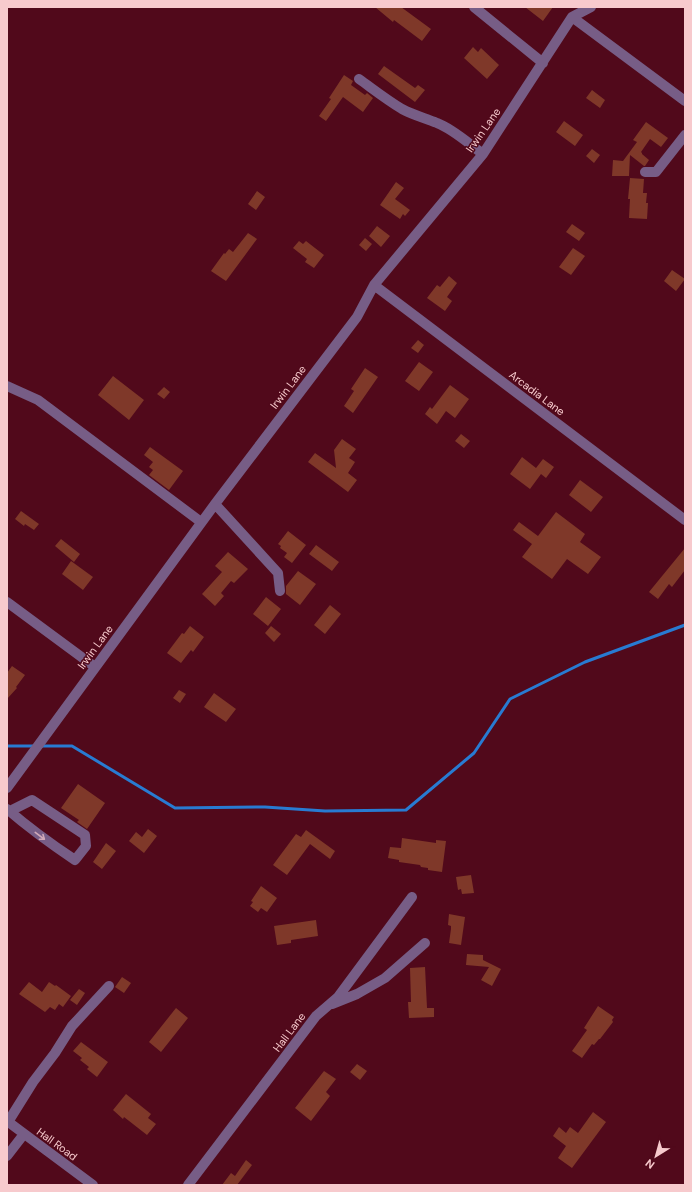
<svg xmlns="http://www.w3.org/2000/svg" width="692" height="1192" font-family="'DM Sans',sans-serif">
<rect width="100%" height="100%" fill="#51091b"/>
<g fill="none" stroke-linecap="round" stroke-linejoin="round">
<!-- stream -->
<path stroke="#287bd2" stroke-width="3" d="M 7,746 L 35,746
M 41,746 L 72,746 L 175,808 L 265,807 L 325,811 L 406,810 L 474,753 L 510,699 L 585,662 L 685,625"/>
</g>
<!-- building -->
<path fill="#7f3829" d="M 375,7 L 401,7 L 431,29 L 422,41 L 394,20 L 393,22 Z
M 525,7 L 553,7 L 543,21 Z
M 473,47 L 478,52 L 481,48 L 499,65 L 487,79 L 464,58 Z
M 384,66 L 415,88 L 418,85 L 425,90 L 415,102 L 378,74 Z
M 344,75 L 353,81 L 351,85 L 365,95 L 367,93 L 373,98 L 363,112 L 343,97 L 326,121 L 319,116 L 331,99 L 329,98 Z
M 592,90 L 605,100 L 600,108 L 586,98 Z
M 564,121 L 583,135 L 575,146 L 556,132 Z
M 646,122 L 668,138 L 661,147 L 650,139 L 641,152 L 642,153 L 642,154 L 649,160 L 645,166 L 644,166 L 630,155 L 629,176 L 612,176 L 613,160 L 623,161 L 637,142 L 633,140 Z
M 592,149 L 600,155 L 594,163 L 586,156 Z
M 630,178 L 644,179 L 643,193 L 647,193 L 646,203 L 648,203 L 647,219 L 629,218 L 630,199 L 628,199 Z
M 396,182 L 404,188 L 395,199 L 410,210 L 405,216 L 403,214 L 400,219 L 380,205 Z
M 257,191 L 265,197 L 256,210 L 248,204 Z
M 572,224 L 585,233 L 579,241 L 566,232 Z
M 377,226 L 390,236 L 381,247 L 369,236 Z
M 248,233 L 257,239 L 226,281 L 211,271 L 224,253 L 225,254 L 229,249 L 233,252 Z
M 365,238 L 372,244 L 366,251 L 359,245 Z
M 299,241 L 303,244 L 306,241 L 324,255 L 314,268 L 305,262 L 307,259 L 293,248 Z
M 573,248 L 585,256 L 571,275 L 559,267 Z
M 672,270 L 685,279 L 676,291 L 664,281 Z
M 449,276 L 457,283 L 447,297 L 452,301 L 445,311 L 427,298 L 437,285 L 440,287 Z
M 418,340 L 424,345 L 418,353 L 411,348 Z
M 419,362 L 433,372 L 419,391 L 405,381 Z
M 365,368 L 378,377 L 353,413 L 344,406 L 354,391 L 351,389 Z
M 113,376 L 144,400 L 129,420 L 98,395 Z
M 450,385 L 469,399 L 455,418 L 446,411 L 437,424 L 425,414 L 430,407 L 432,409 Z
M 164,387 L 170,392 L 164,399 L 157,394 Z
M 461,434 L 470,441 L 464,448 L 455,441 Z
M 342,439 L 356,449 L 349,458 L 355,462 L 348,473 L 357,480 L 348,492 L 308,462 L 315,453 L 336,468 L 334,450 Z
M 150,447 L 183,471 L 169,490 L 149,475 L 153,470 L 149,467 L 153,462 L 144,455 Z
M 522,457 L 536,468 L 543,459 L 554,467 L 546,478 L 541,474 L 530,489 L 510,474 Z
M 580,480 L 603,497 L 591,512 L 569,495 Z
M 21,511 L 39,524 L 34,530 L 25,524 L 24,526 L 15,519 Z
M 556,512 L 585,534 L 580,542 L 601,557 L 588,574 L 567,559 L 552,579 L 522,557 L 532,544 L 513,530 L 519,522 L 538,536 Z
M 288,531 L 306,545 L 292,563 L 284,557 L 287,553 L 280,548 L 281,546 L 278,544 Z
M 61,539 L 80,554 L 74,562 L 55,546 Z
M 316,545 L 339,562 L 332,571 L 309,554 Z
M 685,548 L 685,570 L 672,587 L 669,584 L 658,599 L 649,592 Z
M 228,552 L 248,569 L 234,583 L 231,581 L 221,593 L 224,596 L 215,606 L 202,594 L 222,572 L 215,566 Z
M 71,561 L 93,577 L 83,590 L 62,574 Z
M 298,571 L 316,584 L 300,605 L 286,594 L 286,586 Z
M 266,597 L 281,609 L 268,626 L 253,614 Z
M 330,605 L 341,614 L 325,634 L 314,625 Z
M 190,626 L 204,637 L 193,652 L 191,650 L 181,663 L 167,653 L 182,633 L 184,634 Z
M 271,626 L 281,634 L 274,642 L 265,633 Z
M 12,666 L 25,675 L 16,687 L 17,688 L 7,699 L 7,673 Z
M 179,690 L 186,694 L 180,703 L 173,698 Z
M 214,693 L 236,709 L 226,722 L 204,707 Z
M 78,784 L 105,803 L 87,829 L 77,822 L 79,820 L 61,808 Z
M 148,829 L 157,836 L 144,853 L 129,841 L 136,832 L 142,837 Z
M 306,830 L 335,851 L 330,859 L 310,844 L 287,875 L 273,865 L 296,834 L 301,837 Z
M 402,838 L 436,843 L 436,840 L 446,841 L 442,872 L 428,870 L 428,868 L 421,867 L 420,865 L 399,862 L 399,860 L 388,858 L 390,847 L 401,848 Z
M 106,843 L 116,851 L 102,869 L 93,862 Z
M 471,875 L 474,893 L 462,894 L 461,889 L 458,890 L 456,877 Z
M 261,886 L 277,898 L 267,912 L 261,908 L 258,912 L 250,906 L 253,902 L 251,901 Z
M 449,914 L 465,917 L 461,945 L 449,943 L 451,929 L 451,926 L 448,925 Z
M 316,920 L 318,936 L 291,940 L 291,943 L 277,945 L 274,926 Z
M 467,954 L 483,955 L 483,960 L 501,969 L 492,986 L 481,980 L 489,967 L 466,965 Z
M 425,967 L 427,1008 L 434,1008 L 434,1017 L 409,1018 L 408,1002 L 411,1002 L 410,968 Z
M 122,977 L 131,983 L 124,993 L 115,987 Z
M 29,982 L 42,992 L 49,982 L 55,986 L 56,985 L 71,996 L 63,1007 L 59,1004 L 55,1010 L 50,1007 L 45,1012 L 19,994 Z
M 79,989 L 85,993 L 77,1005 L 70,1000 Z
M 598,1006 L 614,1017 L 612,1020 L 613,1022 L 600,1039 L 599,1039 L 594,1045 L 592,1044 L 582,1058 L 572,1051 L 587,1030 L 584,1028 Z
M 176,1008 L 188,1018 L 161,1052 L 149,1042 Z
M 81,1042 L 108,1062 L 97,1077 L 87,1069 L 89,1067 L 80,1060 L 82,1058 L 73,1051 Z
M 357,1064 L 367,1071 L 360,1080 L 350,1072 Z
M 324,1071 L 336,1079 L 326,1092 L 330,1096 L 311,1121 L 295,1108 Z
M 126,1094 L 151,1114 L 148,1118 L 156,1124 L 147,1135 L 124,1117 L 123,1119 L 113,1110 Z
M 593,1112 L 606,1122 L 572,1168 L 558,1158 L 566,1146 L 553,1136 L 559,1127 L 566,1133 L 570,1127 L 578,1133 Z
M 246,1160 L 252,1165 L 237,1185 L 222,1185 L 231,1173 L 235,1176 Z"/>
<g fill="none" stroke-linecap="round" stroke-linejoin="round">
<!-- minor -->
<path stroke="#775d86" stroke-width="10" d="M 474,7 L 543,63
M 572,17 L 685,101
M 359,79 C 373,89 387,100 402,109 C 413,115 425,118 437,123 C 453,129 468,143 483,154
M 645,172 L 656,172 L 685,135
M 374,285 L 685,520
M 7,386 L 38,400 L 201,522
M 215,504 L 278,573 L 280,591
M 7,602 L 95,667
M 7,788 L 215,504 L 357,317 L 374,285 L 483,154 L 572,17 L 591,7
M 7,809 C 29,828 51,844 75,860 L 86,846 L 85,835 L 32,800 L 10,811
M 332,1004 L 357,994 L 385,978 L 425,943
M 7,1121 L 93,1185
M 8,1122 L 33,1082 L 55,1053 L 72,1026 L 109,986
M 7,1156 L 24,1134
M 188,1185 L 316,1016 L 338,997 L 412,897"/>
</g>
<!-- one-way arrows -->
<defs><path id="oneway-shaft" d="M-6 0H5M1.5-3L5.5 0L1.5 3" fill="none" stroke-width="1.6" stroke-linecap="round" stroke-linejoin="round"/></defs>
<use stroke="#d1a9b8" href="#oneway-shaft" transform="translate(40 836) rotate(37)"/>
<g text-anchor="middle" stroke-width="3" stroke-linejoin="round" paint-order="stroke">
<!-- street labels -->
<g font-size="11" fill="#f7cacd" stroke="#51091b">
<text transform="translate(483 130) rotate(-55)" y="4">Irwin Lane</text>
<text transform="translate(288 387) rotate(-53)" y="4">Irwin Lane</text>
<text transform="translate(537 393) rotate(37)" y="4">Arcadia Lane</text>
<text transform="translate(95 647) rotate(-54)" y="4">Irwin Lane</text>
<text transform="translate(289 1032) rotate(-53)" y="4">Hall Lane</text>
<text transform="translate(57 1144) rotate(36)" y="4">Hall Road</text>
</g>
</g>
<!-- border -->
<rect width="692" height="1192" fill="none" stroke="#f7cacd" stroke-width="16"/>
<!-- north arrow -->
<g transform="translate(656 1156) rotate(217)" stroke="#51091b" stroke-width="3" paint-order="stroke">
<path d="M0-3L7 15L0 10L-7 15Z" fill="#f7cacd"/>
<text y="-6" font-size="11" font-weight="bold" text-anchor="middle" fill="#f7cacd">N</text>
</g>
</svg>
